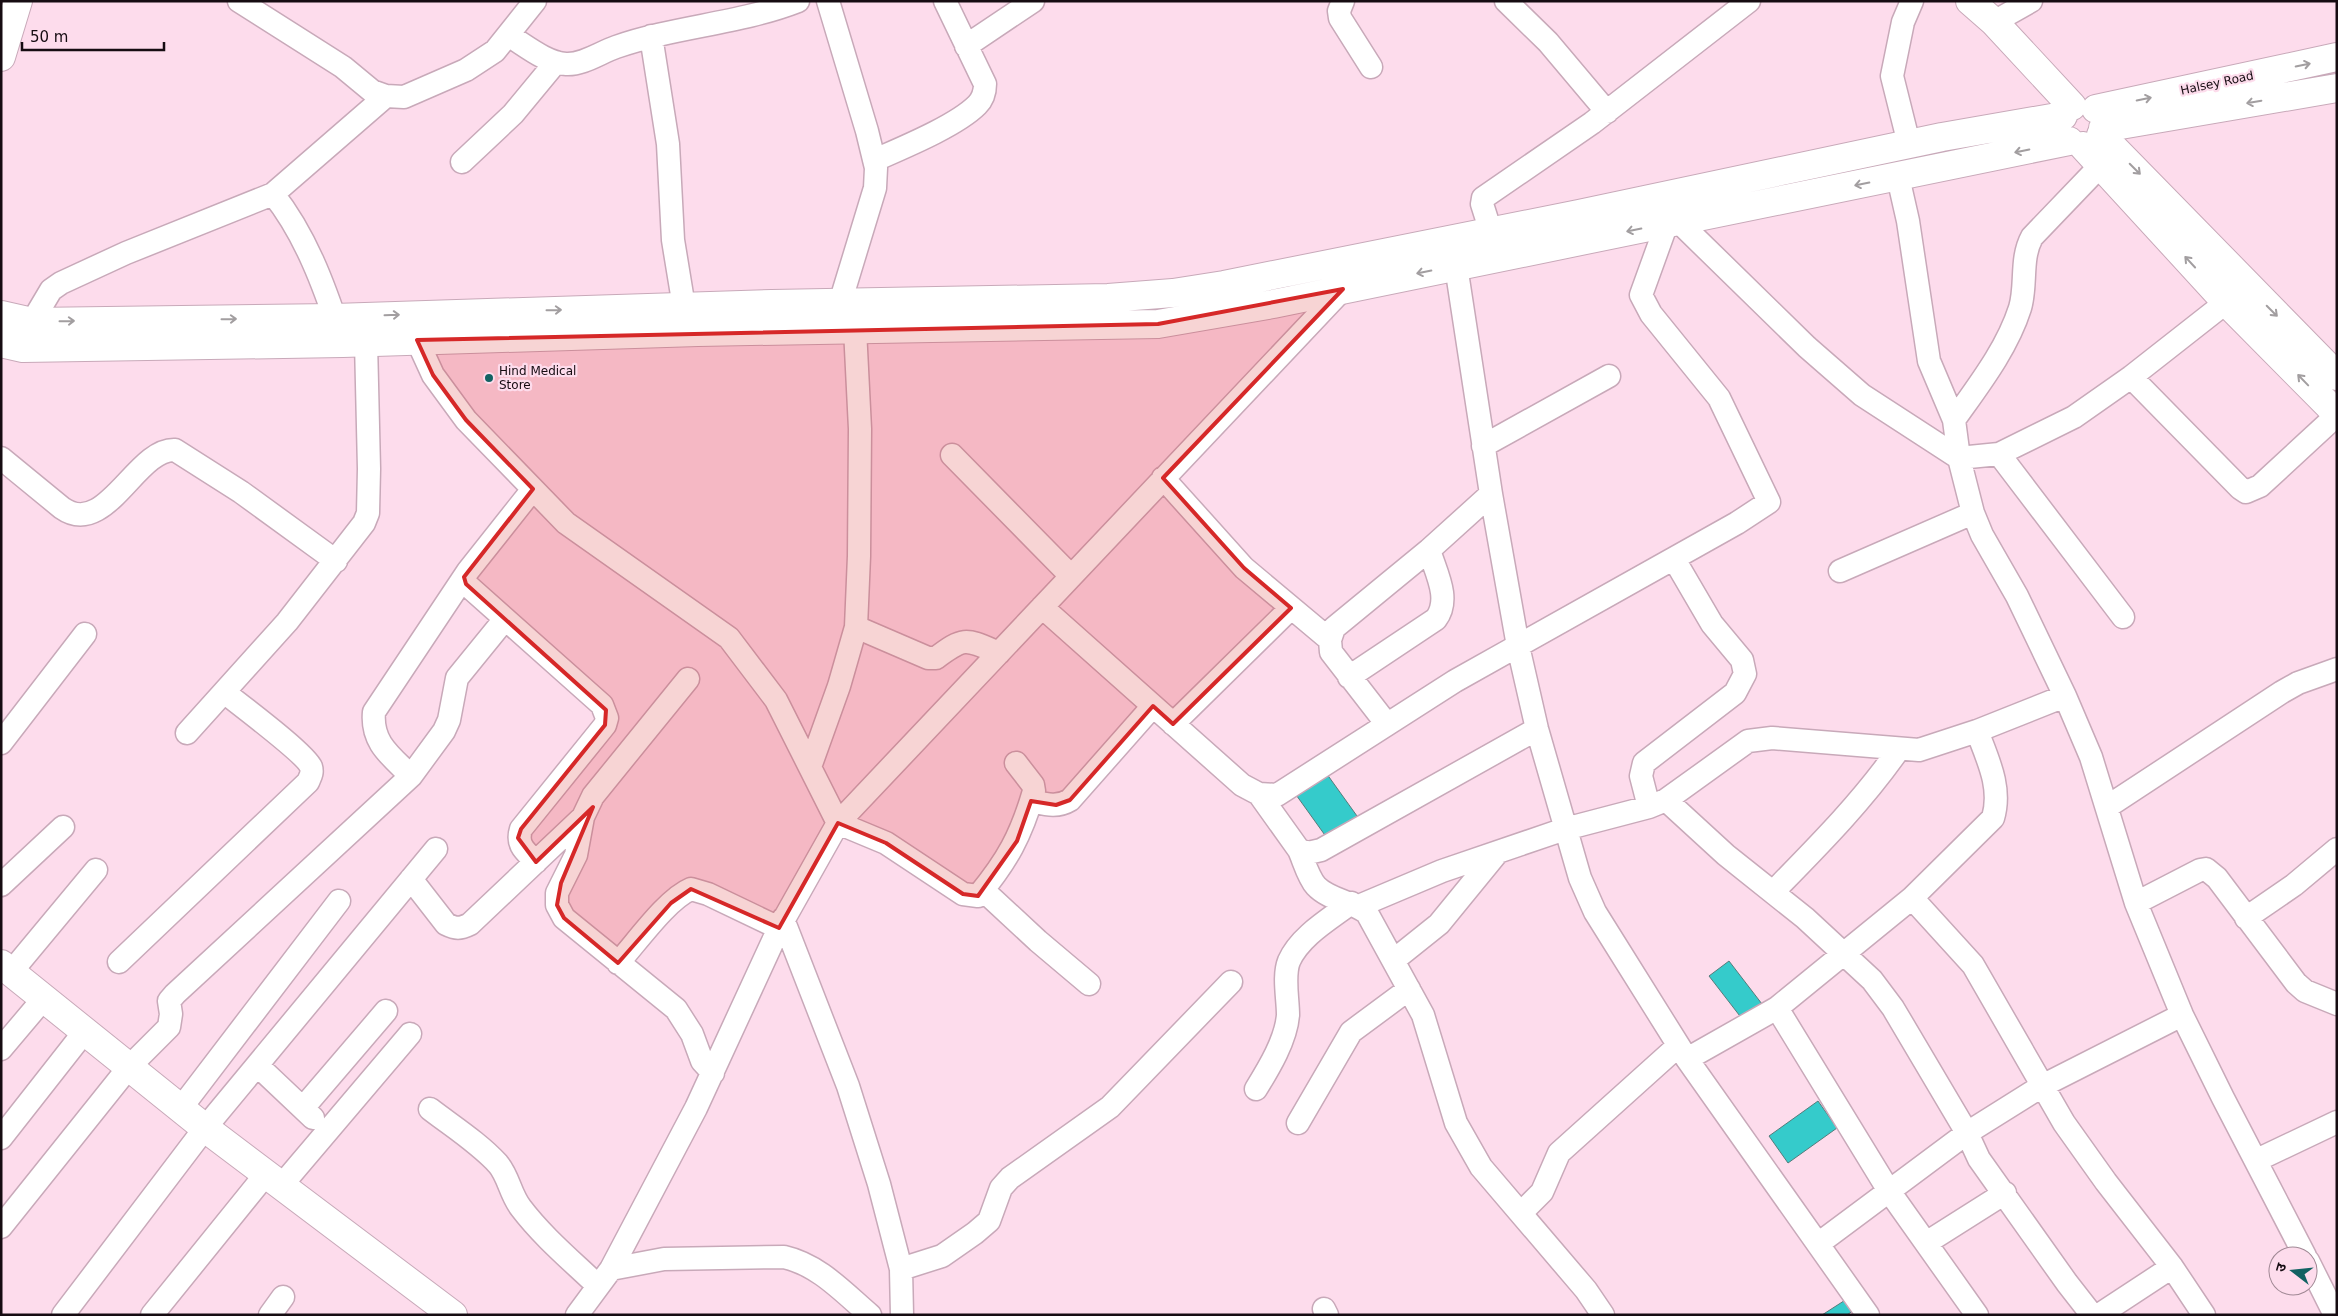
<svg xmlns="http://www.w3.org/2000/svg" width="2338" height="1316" font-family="'DejaVu Sans','Noto Sans Devanagari',sans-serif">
<rect width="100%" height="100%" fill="#fddcec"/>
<!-- building -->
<path fill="#35cbcb" stroke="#557c7b" d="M 1324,770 L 1357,816 L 1327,838 L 1294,792 Z
M 1729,961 L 1762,1004 L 1743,1020 L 1709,976 Z
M 1818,1101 L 1837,1128 L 1788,1163 L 1769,1136 Z
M 1850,1297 L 1858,1307 L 1847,1315 L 1822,1315 Z"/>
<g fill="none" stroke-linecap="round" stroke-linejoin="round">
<!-- minor casing -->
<g stroke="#c8a9b9" stroke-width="25">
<path id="minor" d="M 239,1 L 343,67 L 372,91 L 386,96 L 404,97 L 466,70 L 495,51 L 535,1
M 828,1 L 867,131 L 876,168 L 875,188 L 840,303
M 1343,1 L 1339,11 L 1340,18 L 1371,67
M 1506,1 L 1548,42 L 1607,112
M 1994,22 L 2031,1
M 508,35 C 525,45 546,63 566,64 C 583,65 601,52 616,47 C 676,26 739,24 798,1
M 651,36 L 668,144 L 673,240 L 684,307
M 966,46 L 1033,1
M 1909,144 L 1892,76 L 1903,22 L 1912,1
M 875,160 C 902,148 956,126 977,105 C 983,99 985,93 985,84 L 945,1
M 462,162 L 513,114 L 556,62
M 1898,177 L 1908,221 L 1929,361 L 1954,420 L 1959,458 L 1973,513 L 1982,535 L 2017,596 L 2065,696
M 273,194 C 305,234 324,285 340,334
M 1678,221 L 1807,347 L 1862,395 L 1959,458 L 1999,454 L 2074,417 L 2131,377 L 2238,293
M 1496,248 L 1482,204 L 1483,198 L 1592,123 L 1749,1
M 1456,266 L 1491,494 L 1518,646 L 1537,729 L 1580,878 L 1595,912 L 1687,1059 L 1868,1315
M 32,322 L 51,290 L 61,283 L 126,253 L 273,194 L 386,96
M 417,340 L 433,375 L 466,420 L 566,523 L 729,638 L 776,700 L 838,823 L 886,843 L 963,894 L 978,896 C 1007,861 1021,836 1034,791 L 1033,785 L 1016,763
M 2131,377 L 2240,488 L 2246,492 L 2260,486 L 2337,415
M 1954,420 C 1978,386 2007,349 2020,308 C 2027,285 2020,259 2032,237 L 2101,165
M 1483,446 L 1609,376
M 1999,454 L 2123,617
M 952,455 L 1071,576
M 1,458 L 62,508 C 106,539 136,448 175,450 L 241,492 L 336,561
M 1163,478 L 1244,568 L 1330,640
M 533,489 L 468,571 L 464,577 L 466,584 L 602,705 L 607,718 L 605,725 L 521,829 C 516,845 525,851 536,862
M 1840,571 L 1973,513
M 1042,607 L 1242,785 L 1259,794 L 1277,795 L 1455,681 L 1737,523 L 1769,502 L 1719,398 L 1651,314 L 1641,295 L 1667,223
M 856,627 L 928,658 L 936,658 C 965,636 966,639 999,653
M 1349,677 L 1436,619 C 1451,599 1436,573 1429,550
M 688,679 L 593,796 L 583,817 L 576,855 L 557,893 L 557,905 L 564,918 L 676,1009 L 692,1034 L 702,1061 L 713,1073
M 1386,723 L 1331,652 L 1330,640 L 1334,628 L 1429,550 L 1491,494
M 1173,724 L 1291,608
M 187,733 L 287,622 L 364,523 L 368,513 L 369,469 L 366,342
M 1,743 L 85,634
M 810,767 L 839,686 L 856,627 L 859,556 L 860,429 L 855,329
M 411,776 C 391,756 371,743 374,712 L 464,577
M 1259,794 L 1299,850 L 1308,853 L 1321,850 L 1537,729
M 1666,800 L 1726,855 L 1805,918 L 1872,980 L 1893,1008 L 1967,1133 L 1979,1159 L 2067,1283 L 2092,1315
M 1031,801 C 1045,804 1057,808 1070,800 L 1153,706
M 1649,807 L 1641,776 L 1644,763 L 1735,693 L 1745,674 L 1742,660 L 1712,624 L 1674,559
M 2107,807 L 2282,692 L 2298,683 L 2337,669
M 1299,850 C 1304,861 1308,877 1316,886 C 1329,900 1352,901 1367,913 L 1423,1015 L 1456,1123 L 1481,1167 L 1586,1290 L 1603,1315
M 411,879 L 446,924 C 456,929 460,929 470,924 L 583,817
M 1,885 L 63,827
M 983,890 L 1038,941 L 1089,984
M 1773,892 C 1818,846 1862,802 1899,749
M 1912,898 L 1973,965 L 2064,1123 L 2106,1182 L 2172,1267 L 2204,1315
M 2136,903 L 2200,870 L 2206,869 L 2217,878 L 2296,983 L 2305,991 L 2337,1004
M 1359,906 L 1442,871 L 1565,829 L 1649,807 L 1666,800 L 1748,741 L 1772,738 L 1919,750 L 1977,731 L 2065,696 L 2091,757 L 2136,903 L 2182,1015 L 2223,1098 L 2305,1256
M 2246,918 L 2294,885 L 2337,849
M 783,919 L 848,1086 L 879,1184 L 901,1269 L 902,1315
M 1394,960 L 1439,924 L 1497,853
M 119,962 L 308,782 C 310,777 313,773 311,767 C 306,754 239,704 224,692
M 618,963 C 637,942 667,899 691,889 L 708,894 L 779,928
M 12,971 L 96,870
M 1777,1008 L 1889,1191 L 1977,1315
M 1,1049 L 44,998
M 1687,1059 L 1777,1008 L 1912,898 L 1993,818 C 2002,788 1988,760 1977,731
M 258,1066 L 313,1118
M 1256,1089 C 1269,1068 1286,1040 1288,1015 C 1288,998 1283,976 1289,961 C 1300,936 1330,919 1351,903
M 181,1108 L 339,901
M 303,1108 L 386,1011
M 430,1109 C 452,1126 479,1143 498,1164 C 509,1177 510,1194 521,1208 C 543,1237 572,1261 598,1286
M 1298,1123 L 1351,1032 L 1409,989
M 1,1138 L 85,1031
M 2257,1160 L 2337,1122
M 281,1186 L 410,1034
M 1521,1213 L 1542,1192 L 1559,1153 L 1678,1046
M 1,1227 L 129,1067 L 169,1027 L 171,1014 L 169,1001 L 175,994 L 411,776 L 444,731 L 449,720 L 457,678 L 505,619
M 1926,1243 L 2005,1193
M 1818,1244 L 1967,1133 L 2042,1086 L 2182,1015
M 2308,1261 L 2335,1315
M 611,1269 L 664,1259 L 784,1257 C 819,1265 843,1292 870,1315
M 901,1269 L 942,1256 L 975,1233 L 989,1221 L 1001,1188 L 1010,1178 L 1110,1107 L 1231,982
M 1324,1309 L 1327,1315
M 63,1315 L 205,1128 L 436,849
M 152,1315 L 266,1174
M 270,1315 L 283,1297
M 577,1315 L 611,1269 L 696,1108 L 779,928 L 838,823 L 1343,289
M 2099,1315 L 2172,1267"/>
</g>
<!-- tertiary casing -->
<g stroke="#c8a9b9" stroke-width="30">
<path id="tertiary" d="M 1970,1 L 1994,22 L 2072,106
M 1,57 L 18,1
M 2096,109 L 2337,57
M 2103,128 L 2337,88
M 2101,135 L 2337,376
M 2083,146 L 2227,303 L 2337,414
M 1,315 L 32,322 L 334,318 L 772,304 L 1108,298 L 1173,293 L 1224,285 L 1579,214 L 1942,137 L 2063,116
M 1,343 L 23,348 L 343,343 L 698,332 L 1158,324 L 1273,304 L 2069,141
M 1,964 L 205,1128 L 453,1315"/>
</g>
<!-- minor -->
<use href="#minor" stroke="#fff" stroke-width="22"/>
<!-- tertiary -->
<use href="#tertiary" stroke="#fff" stroke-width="28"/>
</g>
<!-- one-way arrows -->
<defs><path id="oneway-shaft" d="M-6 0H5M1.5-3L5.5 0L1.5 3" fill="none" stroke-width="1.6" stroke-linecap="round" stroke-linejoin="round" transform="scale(1.25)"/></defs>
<g stroke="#a29ea0">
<use href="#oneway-shaft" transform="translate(2303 65) rotate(-12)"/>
<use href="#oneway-shaft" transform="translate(2144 99) rotate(-12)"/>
<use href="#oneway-shaft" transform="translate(2254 102) rotate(170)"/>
<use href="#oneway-shaft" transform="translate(2022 151) rotate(168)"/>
<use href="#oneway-shaft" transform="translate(2135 169) rotate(45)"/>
<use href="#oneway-shaft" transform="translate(1862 184) rotate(169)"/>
<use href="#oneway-shaft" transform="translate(1634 230) rotate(169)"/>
<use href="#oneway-shaft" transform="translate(2190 262) rotate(-133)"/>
<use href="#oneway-shaft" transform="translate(1424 272) rotate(169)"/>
<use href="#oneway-shaft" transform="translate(554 310) rotate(-1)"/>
<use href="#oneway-shaft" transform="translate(2272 311) rotate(45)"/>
<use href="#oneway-shaft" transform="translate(392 315) rotate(-2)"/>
<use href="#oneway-shaft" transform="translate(229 319) rotate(-1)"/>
<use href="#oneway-shaft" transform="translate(67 321) rotate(-1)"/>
<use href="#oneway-shaft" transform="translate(2303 380) rotate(-134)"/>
</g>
<!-- marked area -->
<path fill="#d62828" fill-opacity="0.2" stroke="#d62828" stroke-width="4" stroke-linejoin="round" d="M 1343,289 L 1163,478 L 1244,568 L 1291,608 L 1173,724 L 1153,706 L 1070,800 L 1056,805 L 1031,801 L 1017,841 L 978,896 L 963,894 L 886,843 L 838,823 L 779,928 L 691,889 L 671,903 L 618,963 L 564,918 L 557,905 L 561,883 L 593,807 L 536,862 L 518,838 L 521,829 L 605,725 L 606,710 L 466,584 L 464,577 L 533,489 L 466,420 L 433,375 L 417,340 L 1158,324 Z"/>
<!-- markers -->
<circle fill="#126262" stroke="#fddcec" stroke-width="2" cx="489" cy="378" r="5"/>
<g text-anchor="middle" stroke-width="4.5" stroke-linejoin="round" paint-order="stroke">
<!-- street labels -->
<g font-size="12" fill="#160c12" stroke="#fddcec">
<text transform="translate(2217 83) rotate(-12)" y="4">Halsey Road</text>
</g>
<!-- poi labels -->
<g font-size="12" fill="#160c12" stroke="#fddcec" text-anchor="start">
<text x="499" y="375">Hind Medical<tspan x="499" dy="14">Store</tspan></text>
</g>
</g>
<!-- border -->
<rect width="2338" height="1316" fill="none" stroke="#160c12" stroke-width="5"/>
<!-- north arrow -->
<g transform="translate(2293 1271) rotate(286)"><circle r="24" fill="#fddcec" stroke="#a18995"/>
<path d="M0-4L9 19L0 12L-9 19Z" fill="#126262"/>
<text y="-8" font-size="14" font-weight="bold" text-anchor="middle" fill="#160c12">उ</text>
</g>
<!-- scale -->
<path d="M22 42v8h142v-8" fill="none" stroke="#160c12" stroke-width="2.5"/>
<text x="30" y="42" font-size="15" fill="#160c12" stroke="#fddcec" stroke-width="4" paint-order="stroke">50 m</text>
</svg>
